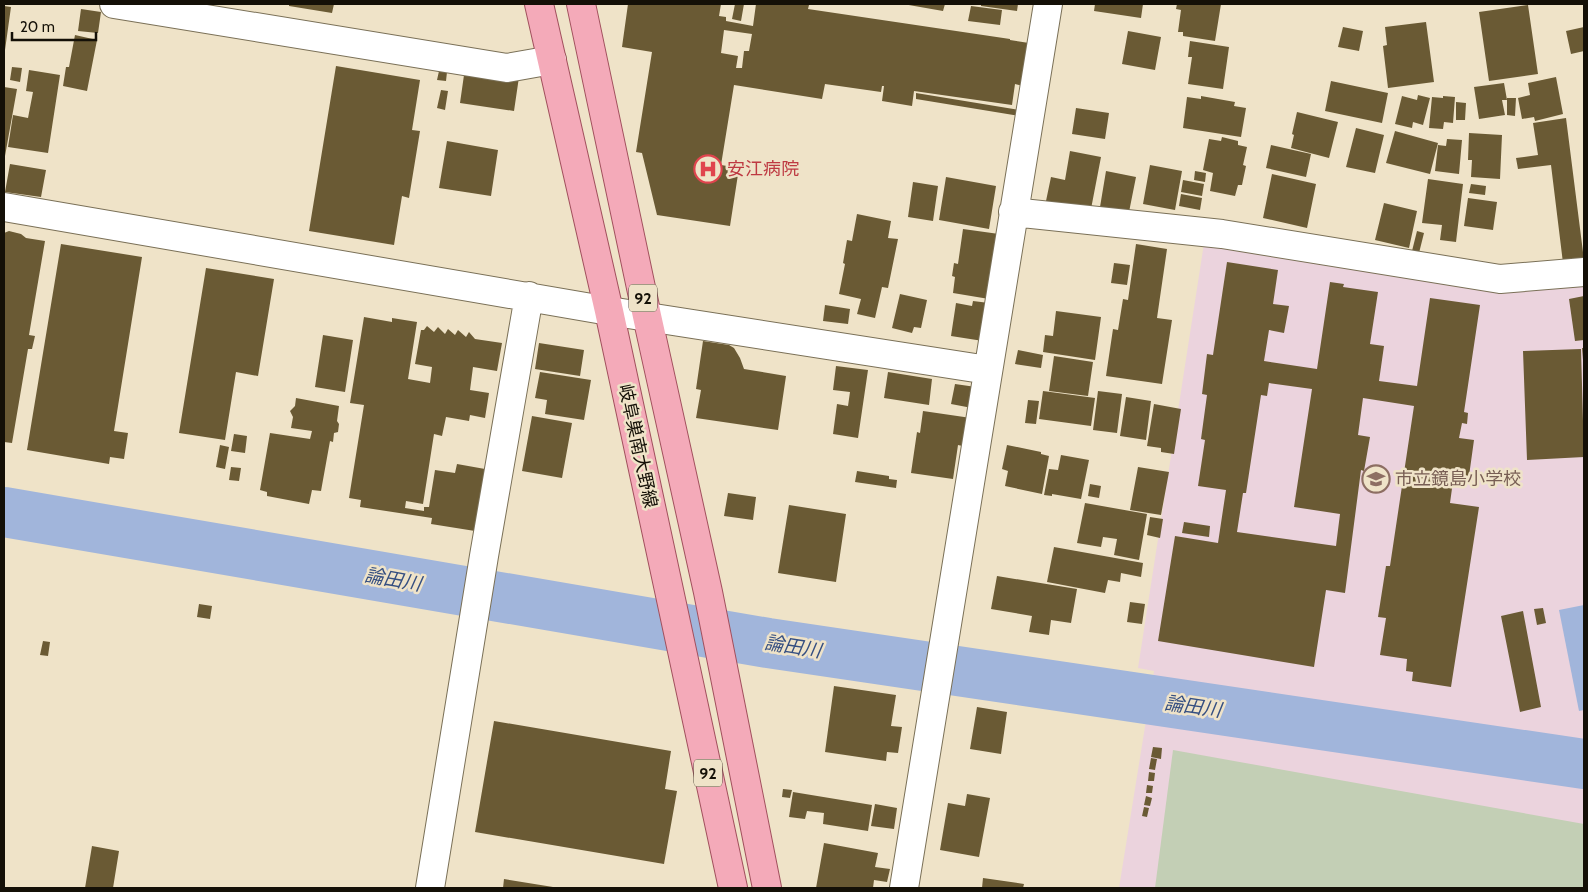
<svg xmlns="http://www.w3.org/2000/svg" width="1588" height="892" font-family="Cabin,'Noto Sans JP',sans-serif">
<rect width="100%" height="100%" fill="#efe3c8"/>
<!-- education -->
<path fill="#ebd3dd" d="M 1205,237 L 1584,285 L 1584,888 L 1119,888 L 1154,671 L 1138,668 Z"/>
<!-- green -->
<path fill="#c3cfb5" d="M 1173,750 L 1584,824 L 1584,888 L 1155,888 Z"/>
<!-- water -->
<path fill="#a1b5db" d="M 1584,605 L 1584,710 L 1579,711 L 1559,610 Z"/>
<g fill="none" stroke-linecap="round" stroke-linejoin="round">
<!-- river -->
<path stroke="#a1b5db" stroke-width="50" d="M 4,512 L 768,643 L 1584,764"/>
</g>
<!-- building -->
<path fill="#6a5a34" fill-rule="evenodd" d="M 289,4 L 334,4 L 332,13 L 289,6 Z
M 628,4 L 721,4 L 719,16 L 726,17 L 726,21 L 753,26 L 756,4 L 803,4 L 809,5 L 808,9 L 1010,39 L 1010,40 L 1029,43 L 1023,86 L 1015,84 L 1012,105 L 914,91 L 912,106 L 882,101 L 884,86 L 882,86 L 881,92 L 825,84 L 822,99 L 734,85 L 721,165 L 739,168 L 730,226 L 657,215 L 642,153 L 636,152 L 652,52 L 622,47 ZM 724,30 L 752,34 L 749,51 L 744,51 L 742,68 L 736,68 L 738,56 L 721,53 Z
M 735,4 L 744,4 L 741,21 L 732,19 Z
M 903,4 L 945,4 L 943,11 Z
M 981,4 L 1018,4 L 1017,11 L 981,6 Z
M 1095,4 L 1143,4 L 1141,18 L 1094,11 Z
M 1177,4 L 1221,4 L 1215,41 L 1183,36 L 1183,32 L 1178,32 L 1181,10 L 1176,9 Z
M 1528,5 L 1538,74 L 1489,81 L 1479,12 Z
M 4,6 L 11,7 L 5,50 L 4,50 Z
M 971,6 L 1002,10 L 1000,25 L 968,21 Z
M 81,9 L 101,12 L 98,33 L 78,31 Z
M 1426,22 L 1434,82 L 1388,88 L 1383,46 L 1387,45 L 1385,27 Z
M 1343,27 L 1363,31 L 1359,51 L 1338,47 Z
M 1584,27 L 1584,51 L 1571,54 L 1566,31 Z
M 1128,31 L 1161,37 L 1155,70 L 1122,64 Z
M 75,35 L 97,40 L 87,91 L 63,86 L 66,67 L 69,67 Z
M 1190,41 L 1229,47 L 1223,89 L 1188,84 L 1192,57 L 1188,57 Z
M 336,66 L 420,80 L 412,130 L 420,131 L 409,198 L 402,196 L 394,245 L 309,231 Z
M 12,67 L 22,68 L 20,82 L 10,80 Z
M 465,68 L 519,77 L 514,111 L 460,103 Z
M 29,70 L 60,75 L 48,153 L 8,147 L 13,115 L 28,118 L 33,92 L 26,91 Z
M 439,71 L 447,72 L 446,81 L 437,80 Z
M 1556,77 L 1563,114 L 1535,121 L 1534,117 L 1522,119 L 1518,98 L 1530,95 L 1528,83 Z
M 1331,81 L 1388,93 L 1382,123 L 1325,111 Z
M 1504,83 L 1507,100 L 1502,100 L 1505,115 L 1479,119 L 1474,87 Z
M 4,87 L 17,89 L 5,156 L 4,156 Z
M 441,90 L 448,91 L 445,110 L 437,108 Z
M 916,93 L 1020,110 L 1019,116 L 916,99 Z
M 1418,95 L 1430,98 L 1423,125 L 1413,122 L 1412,128 L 1395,124 L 1402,96 L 1417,100 Z
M 1201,96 L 1235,102 L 1234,106 L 1246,108 L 1241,137 L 1183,128 L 1187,97 L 1201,99 Z
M 1443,96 L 1455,97 L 1453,123 L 1444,122 L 1443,129 L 1429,128 L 1432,97 L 1443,98 Z
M 1507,98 L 1516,98 L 1515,116 L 1507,115 Z
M 1456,102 L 1466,103 L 1465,120 L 1456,120 Z
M 1076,108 L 1109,113 L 1105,139 L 1072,134 Z
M 1297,112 L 1338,122 L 1329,158 L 1291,148 L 1294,135 L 1292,134 Z
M 1566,118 L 1584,260 L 1563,263 L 1551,165 L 1518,169 L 1516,158 L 1538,155 L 1533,123 Z
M 1356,128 L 1384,135 L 1375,173 L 1346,167 Z
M 1395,131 L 1438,143 L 1430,174 L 1386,163 Z
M 1469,133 L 1502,135 L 1500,179 L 1471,177 L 1472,160 L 1468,160 Z
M 1222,137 L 1238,141 L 1238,145 L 1247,147 L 1243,165 L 1246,166 L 1242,185 L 1238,185 L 1235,196 L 1210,191 L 1213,173 L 1203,170 L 1209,139 L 1221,141 Z
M 1447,139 L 1462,140 L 1459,174 L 1435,171 L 1438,145 L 1446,146 Z
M 447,141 L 498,150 L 491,196 L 439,188 Z
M 1271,145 L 1311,154 L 1306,177 L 1266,168 Z
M 1070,151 L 1101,157 L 1091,209 L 1046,201 L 1051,177 L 1065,180 Z
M 10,164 L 46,170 L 41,197 L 5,192 Z
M 1150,165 L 1182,171 L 1175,210 L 1143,204 Z
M 1106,171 L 1136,177 L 1129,212 L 1100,207 Z
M 1195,171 L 1206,173 L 1205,182 L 1194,180 Z
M 1272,174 L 1316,184 L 1307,228 L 1263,218 Z
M 946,177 L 996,186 L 989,229 L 939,220 Z
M 1428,179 L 1463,184 L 1456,242 L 1440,240 L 1442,225 L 1422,223 Z
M 1183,180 L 1204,184 L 1202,196 L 1181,192 Z
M 913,182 L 938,186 L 933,221 L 908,217 Z
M 1471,184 L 1486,186 L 1485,195 L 1469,193 Z
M 1181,194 L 1202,198 L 1200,210 L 1179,206 Z
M 1468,198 L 1497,202 L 1493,230 L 1464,226 Z
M 1384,203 L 1417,211 L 1409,248 L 1375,240 Z
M 857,214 L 891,221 L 888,238 L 898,239 L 888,288 L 882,287 L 875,318 L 857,314 L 861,299 L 839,294 L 845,264 L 843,263 L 847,240 L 852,241 Z
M 963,229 L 999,234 L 989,299 L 953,293 L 955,277 L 952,276 L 954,263 L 958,264 Z
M 9,231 L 21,234 L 26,238 L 45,241 L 29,335 L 35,336 L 32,349 L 28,349 L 12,443 L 4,442 L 4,233 Z
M 1417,231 L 1424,233 L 1419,253 L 1412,251 Z
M 61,244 L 142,257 L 114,431 L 128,433 L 124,459 L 110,457 L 109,464 L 27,450 Z
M 1136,244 L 1167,249 L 1157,318 L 1172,320 L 1162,384 L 1106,376 L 1113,329 L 1118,330 L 1123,299 L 1128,300 Z
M 1227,262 L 1278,270 L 1273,304 L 1289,306 L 1284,333 L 1269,330 L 1264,361 L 1317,369 L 1330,282 L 1344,284 L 1343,287 L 1378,292 L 1370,344 L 1384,346 L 1379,381 L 1417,386 L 1430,298 L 1480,305 L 1464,412 L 1468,413 L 1467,424 L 1462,423 L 1459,438 L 1474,440 L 1469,476 L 1454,474 L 1450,503 L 1479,507 L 1451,687 L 1412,681 L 1413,672 L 1406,671 L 1407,659 L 1380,655 L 1386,618 L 1378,617 L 1386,566 L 1390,566 L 1414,406 L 1363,398 L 1358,435 L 1370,437 L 1364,471 L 1361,470 L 1345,593 L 1326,590 L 1314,667 L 1158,641 L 1175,536 L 1218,543 L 1226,490 L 1198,486 L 1205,440 L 1201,439 L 1207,395 L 1202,394 L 1207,354 L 1213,355 ZM 1269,383 L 1312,389 L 1294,507 L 1340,514 L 1336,546 L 1237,532 L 1243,493 L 1246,493 L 1261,395 L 1267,396 Z
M 1114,263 L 1130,265 L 1127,285 L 1111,283 Z
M 206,268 L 274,279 L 258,376 L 236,372 L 225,440 L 179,433 Z
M 900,294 L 927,300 L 921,328 L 914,327 L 912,333 L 892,328 Z
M 1584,296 L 1584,340 L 1575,341 L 1569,299 Z
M 973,301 L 989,303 L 983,341 L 951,336 L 956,303 L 972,306 Z
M 825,305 L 850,309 L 848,324 L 823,321 Z
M 1056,311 L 1101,317 L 1095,360 L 1043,352 L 1045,335 L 1053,336 Z
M 364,317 L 392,322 L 392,318 L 417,322 L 408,379 L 430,383 L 432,367 L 415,364 L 421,330 L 424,330 L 427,326 L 434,332 L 438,327 L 445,334 L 448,329 L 455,335 L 458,330 L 466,337 L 469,332 L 475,339 L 502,343 L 497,371 L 473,367 L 470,390 L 489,393 L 485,418 L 470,415 L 469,421 L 446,417 L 442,436 L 434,434 L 423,504 L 406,501 L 405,508 L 424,511 L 424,507 L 429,507 L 435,470 L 455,473 L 457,464 L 485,469 L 475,531 L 431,524 L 432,518 L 360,507 L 361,500 L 349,498 L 364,405 L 350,403 Z
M 323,335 L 353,340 L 345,392 L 315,387 Z
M 703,341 L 729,345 L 734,348 L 740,358 L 744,369 L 786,376 L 778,430 L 696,418 L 701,390 L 696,389 Z
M 539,343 L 584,350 L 580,376 L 535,369 Z
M 1582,348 L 1584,348 L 1584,360 L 1583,360 Z
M 1581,349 L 1584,457 L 1527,460 L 1523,351 Z
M 1018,350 L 1043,355 L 1041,368 L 1015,364 Z
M 1054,356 L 1093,362 L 1088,396 L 1049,391 Z
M 836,366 L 868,370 L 858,438 L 833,434 L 837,404 L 848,406 L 850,392 L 833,390 Z
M 540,372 L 591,380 L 584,420 L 545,414 L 547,400 L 535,398 Z
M 888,372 L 932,379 L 929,405 L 884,398 Z
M 955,384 L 976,387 L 972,408 L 951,404 Z
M 1043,391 L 1095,398 L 1091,426 L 1039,419 Z
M 1098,391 L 1122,394 L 1117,433 L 1093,430 Z
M 1126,397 L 1151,401 L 1146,440 L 1120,436 Z
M 296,398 L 339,406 L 337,421 L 339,424 L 338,432 L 334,433 L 333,442 L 330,441 L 321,491 L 312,490 L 309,504 L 267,496 L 267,492 L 260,490 L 270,433 L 310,439 L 312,431 L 291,428 L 293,417 L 290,411 L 295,406 Z
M 1028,400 L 1039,401 L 1036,424 L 1025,423 Z
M 1154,404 L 1181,409 L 1174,454 L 1161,452 L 1161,448 L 1147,446 Z
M 923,411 L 971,418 L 967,447 L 958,445 L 953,479 L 911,473 L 917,432 L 920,433 Z
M 532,416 L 572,423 L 562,478 L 522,471 Z
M 234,434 L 247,436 L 245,453 L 231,451 Z
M 220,445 L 229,447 L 225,469 L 216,467 Z
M 1007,445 L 1041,452 L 1041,454 L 1049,456 L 1042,494 L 1005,486 L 1008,471 L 1002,469 Z
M 1061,455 L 1089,460 L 1081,499 L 1052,494 L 1052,496 L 1044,495 L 1049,469 L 1058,470 Z
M 231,467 L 241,468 L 239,481 L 229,480 Z
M 1138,467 L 1169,472 L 1161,515 L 1130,510 Z
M 857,471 L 889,476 L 889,479 L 897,480 L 896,488 L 855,482 Z
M 1090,484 L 1101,486 L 1099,498 L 1088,496 Z
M 728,493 L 756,497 L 753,520 L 724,516 Z
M 1085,503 L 1147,514 L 1139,560 L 1114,555 L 1117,539 L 1103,537 L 1101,547 L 1077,543 Z
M 789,505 L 846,514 L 836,582 L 778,573 Z
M 1150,517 L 1163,519 L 1160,538 L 1147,535 Z
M 1184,522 L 1210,526 L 1209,537 L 1182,533 Z
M 1054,547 L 1143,563 L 1141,577 L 1121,573 L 1120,582 L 1108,580 L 1105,593 L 1047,582 Z
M 997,576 L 1077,589 L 1071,623 L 1051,620 L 1049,635 L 1029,632 L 1032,616 L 991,609 Z
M 1130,602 L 1145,604 L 1142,624 L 1127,622 Z
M 199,604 L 212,606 L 210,619 L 197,617 Z
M 1543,608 L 1546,623 L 1537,625 L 1534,609 Z
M 1523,611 L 1541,707 L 1520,712 L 1501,616 Z
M 43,641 L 50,642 L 48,656 L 40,655 Z
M 834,686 L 896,695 L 891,726 L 902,727 L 898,753 L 887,752 L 886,761 L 825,752 Z
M 977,707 L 1007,712 L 1001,754 L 970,749 Z
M 494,721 L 671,751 L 665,789 L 677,791 L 664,864 L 475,832 Z
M 1153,747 L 1162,748 L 1161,759 L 1151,757 Z
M 1151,758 L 1157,759 L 1155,770 L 1149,769 Z
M 1149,772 L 1155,773 L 1154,781 L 1148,781 Z
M 1147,785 L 1153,786 L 1152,793 L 1146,793 Z
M 783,789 L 792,790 L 790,798 L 782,797 Z
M 793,792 L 872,805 L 868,831 L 823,824 L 824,813 L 807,811 L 805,819 L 789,817 Z
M 967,794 L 990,798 L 979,857 L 940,850 L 948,803 L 965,806 Z
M 1146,796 L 1152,798 L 1150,806 L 1144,805 Z
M 875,804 L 897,808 L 894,829 L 871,826 Z
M 1144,807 L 1149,808 L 1147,817 L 1142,816 Z
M 824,843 L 878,853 L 875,867 L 890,869 L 887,882 L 874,880 L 873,888 L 816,888 Z
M 92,846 L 119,851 L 113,888 L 85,888 Z
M 983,878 L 1024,884 L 1023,888 L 982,888 Z
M 504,879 L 553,887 L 553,888 L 503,888 Z"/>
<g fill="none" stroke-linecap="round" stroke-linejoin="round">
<!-- minor casing -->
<g stroke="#7a7057" stroke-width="30">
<path id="minor" d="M 114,4 L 507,68 L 552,60
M 4,207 L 609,311 L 988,370
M 1013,212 L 1222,234 L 1500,279 L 1584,272
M 430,888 L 484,556 L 529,296
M 904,888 C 954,594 998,298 1048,4"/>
</g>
<!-- major casing -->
<g stroke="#a1505d" stroke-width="30">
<path id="major" d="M 539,4 L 609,311 L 733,888
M 581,4 L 647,316 L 708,592 L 767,888"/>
</g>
<!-- minor -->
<use href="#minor" stroke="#fff" stroke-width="28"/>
<!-- major -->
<use href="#major" stroke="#f4aab9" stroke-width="28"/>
</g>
<!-- icons -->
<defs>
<g id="hospital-ring" transform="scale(1.4375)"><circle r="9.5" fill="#efe3c8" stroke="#e0444e" stroke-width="1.5"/><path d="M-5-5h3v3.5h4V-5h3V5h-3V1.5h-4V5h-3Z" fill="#e0444e"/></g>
<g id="school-ring" transform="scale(1.4375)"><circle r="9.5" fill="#efe3c8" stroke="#8d6e63" stroke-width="1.5"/><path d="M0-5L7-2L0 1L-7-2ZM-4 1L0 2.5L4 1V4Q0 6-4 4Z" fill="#8d6e63"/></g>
</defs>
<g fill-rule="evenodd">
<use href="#hospital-ring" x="708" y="169"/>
<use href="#school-ring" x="1376" y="479"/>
</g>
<g text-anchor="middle" stroke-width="5" stroke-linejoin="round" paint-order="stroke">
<!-- shield labels -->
<g fill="#efe3c8" stroke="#564f41" stroke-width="1">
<rect x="629" y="284.5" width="28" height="27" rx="4"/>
<rect x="694" y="759.5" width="28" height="27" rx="4"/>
</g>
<g font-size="16" font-weight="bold" fill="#141007">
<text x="643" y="304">92</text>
<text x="708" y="779">92</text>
</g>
<!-- health labels -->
<g font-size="18" fill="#be3a42" stroke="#efe3c8" text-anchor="start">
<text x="727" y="175">安江病院</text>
</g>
<!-- street labels -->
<g font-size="18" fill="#141007" stroke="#efe3c8">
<text transform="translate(638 446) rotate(78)" y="6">岐阜巣南大野線</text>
</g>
<!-- education labels -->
<g font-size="18" fill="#785e54" stroke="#efe3c8" text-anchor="start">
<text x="1395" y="485">市立鏡島小学校</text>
</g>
<!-- water labels -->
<g font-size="19" font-style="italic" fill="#354f81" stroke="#efe3c8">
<text transform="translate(393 579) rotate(10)" y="7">論田川</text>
<text transform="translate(793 646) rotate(9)" y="7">論田川</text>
<text transform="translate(1193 706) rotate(8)" y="7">論田川</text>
</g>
</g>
<!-- border -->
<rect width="1588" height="892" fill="none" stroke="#141007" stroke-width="10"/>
<!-- scale -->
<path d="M12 32v8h84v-8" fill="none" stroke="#141007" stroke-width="2.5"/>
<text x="20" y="32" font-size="15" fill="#141007" stroke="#efe3c8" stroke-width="4" paint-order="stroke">20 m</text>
</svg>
